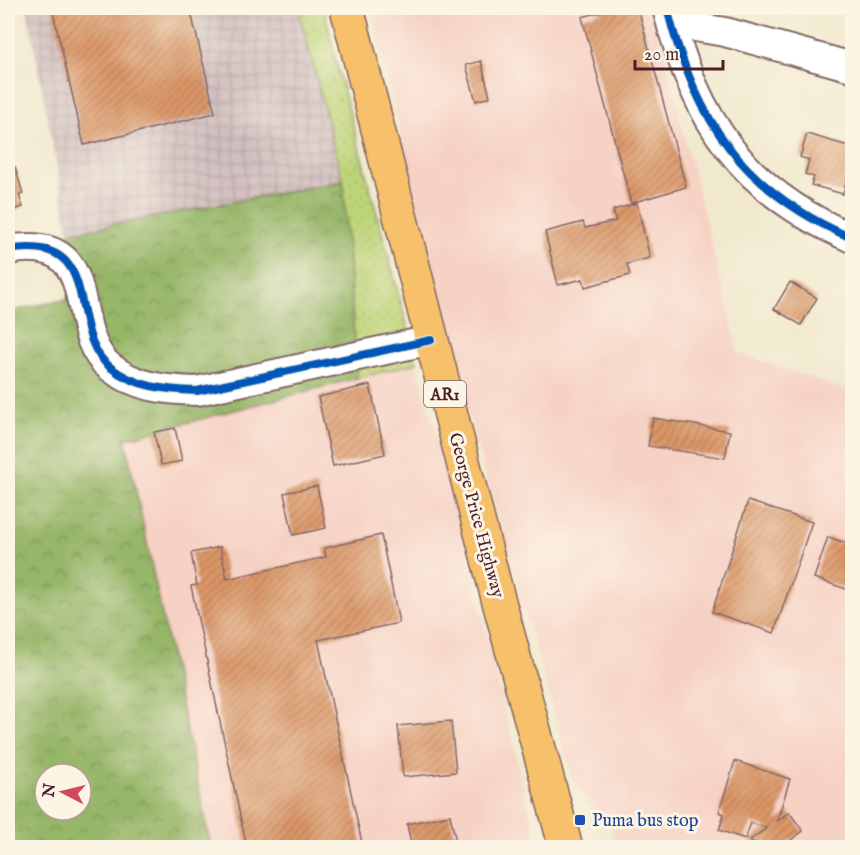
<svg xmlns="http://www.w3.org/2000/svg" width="860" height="855" font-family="'IM FELL English',serif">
<defs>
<pattern id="industrial-grid" width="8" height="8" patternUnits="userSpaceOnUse" patternTransform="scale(1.5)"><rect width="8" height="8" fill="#d1bfbf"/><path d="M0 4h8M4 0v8" fill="none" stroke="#b5a4a4"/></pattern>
<pattern id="grass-dots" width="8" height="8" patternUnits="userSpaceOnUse" patternTransform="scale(1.5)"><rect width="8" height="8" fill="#bdd478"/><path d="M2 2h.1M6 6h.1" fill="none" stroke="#a4b668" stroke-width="1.8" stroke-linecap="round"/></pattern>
<pattern id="forest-crowns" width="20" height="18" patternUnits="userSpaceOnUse" patternTransform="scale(1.5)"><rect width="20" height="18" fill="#96b668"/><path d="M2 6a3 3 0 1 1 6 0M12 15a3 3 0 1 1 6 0" fill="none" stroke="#7c9356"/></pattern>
<pattern id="building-hatch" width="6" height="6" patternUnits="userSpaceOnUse" patternTransform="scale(1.5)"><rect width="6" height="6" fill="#dc9767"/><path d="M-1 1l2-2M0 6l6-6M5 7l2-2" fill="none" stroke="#b47b55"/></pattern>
</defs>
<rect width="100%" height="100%" fill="#fcf5e5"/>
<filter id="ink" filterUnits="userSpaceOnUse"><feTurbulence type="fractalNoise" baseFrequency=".0167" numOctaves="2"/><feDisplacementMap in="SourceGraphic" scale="12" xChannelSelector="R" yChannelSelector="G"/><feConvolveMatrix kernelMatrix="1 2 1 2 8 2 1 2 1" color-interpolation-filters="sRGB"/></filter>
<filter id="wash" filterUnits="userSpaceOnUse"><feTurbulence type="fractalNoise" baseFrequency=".008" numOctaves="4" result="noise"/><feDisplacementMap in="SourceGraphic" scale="24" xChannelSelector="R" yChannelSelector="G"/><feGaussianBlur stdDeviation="1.35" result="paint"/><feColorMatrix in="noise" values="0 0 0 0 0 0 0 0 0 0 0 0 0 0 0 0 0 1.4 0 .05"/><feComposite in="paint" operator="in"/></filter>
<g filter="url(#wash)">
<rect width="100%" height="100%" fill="#f1e9ce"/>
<!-- built -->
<path fill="#f6d2c5" d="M 371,8 L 652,8 L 739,353 L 852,392 L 852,847 L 615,847 L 610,826 L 575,786 L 451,356 Z
M 417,363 L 464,540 L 538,847 L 211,847 L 125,439 Z"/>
<!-- industrial -->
<path fill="url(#industrial-grid)" d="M 27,8 L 298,8 L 343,181 L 69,233 Z"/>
<!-- grass -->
<path fill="url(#grass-dots)" stroke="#847a52" stroke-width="1.5" d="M 298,8 L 324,8 L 337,66 L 417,363 L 357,378 L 343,181 Z"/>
<!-- forest -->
<path fill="url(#forest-crowns)" stroke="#706a4a" stroke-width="1.5" fill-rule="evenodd" d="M 343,181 L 357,378 L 125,439 L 211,847 L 8,847 L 8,312 L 72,298 L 69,233 ZM 45,774 L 81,774 L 81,810 L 45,810 Z"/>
<g id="blocks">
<!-- building -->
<path fill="url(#building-hatch)" d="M 52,8 L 190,8 L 215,113 L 84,145 Z
M 443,8 L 477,8 L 445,16 Z
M 600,8 L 638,8 L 686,187 L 631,203 L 582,17 L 601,12 Z
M 481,61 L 490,97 L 476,101 L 466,65 Z
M 807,134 L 852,147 L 852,162 L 843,194 L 811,185 L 814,177 L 805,174 L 809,160 L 800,157 Z
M 15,167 L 23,194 L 19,195 L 23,207 L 8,212 L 8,169 Z
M 637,203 L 650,258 L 627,264 L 630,275 L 585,287 L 583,279 L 558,285 L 545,232 L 583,222 L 585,228 L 616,221 L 613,210 Z
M 790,282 L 817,298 L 801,325 L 774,309 Z
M 370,385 L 385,454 L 333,466 L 318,397 Z
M 653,418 L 730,431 L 725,458 L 648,446 Z
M 175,428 L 182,461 L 161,465 L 154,432 Z
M 317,486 L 326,528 L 293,535 L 284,493 Z
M 748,501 L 812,522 L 774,633 L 712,612 Z
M 381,535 L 399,623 L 318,640 L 363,848 L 247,848 L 191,586 L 197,585 L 191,553 L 220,547 L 227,579 L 326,557 L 324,548 Z
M 828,537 L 852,545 L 852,591 L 814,578 Z
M 451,721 L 456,772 L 403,777 L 398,726 Z
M 735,761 L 790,779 L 777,821 L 789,812 L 803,831 L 780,848 L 756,848 L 750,840 L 767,828 L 751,823 L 745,839 L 719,830 L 724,814 L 719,812 Z
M 450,815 L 457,846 L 412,848 L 407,824 Z"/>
</g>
</g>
<g filter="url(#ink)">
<use href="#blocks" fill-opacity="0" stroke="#846664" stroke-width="1.5"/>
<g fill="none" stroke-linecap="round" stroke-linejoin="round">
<!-- street casing -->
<g stroke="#846664" stroke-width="32">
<path id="street" d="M 667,8 C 695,120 743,192 852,238
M 671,23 L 725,32 L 852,67
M 8,250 C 107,232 64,331 110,367 C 135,387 166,390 197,391 L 431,340"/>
</g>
<!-- primary casing -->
<g stroke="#846664" stroke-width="36">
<path id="primary" d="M 347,8 L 495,587 L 566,848"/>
</g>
<!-- street -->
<use href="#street" stroke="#fff" stroke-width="28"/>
<!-- primary -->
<use href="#primary" stroke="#f7c06b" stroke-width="33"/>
<!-- cycleway casing -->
<g stroke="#fcf5e5" stroke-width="11">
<path id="cycleway" d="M 667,8 C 695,120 743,192 852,238
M 8,250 C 107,232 64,331 110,367 C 135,387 166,390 197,391 L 431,340"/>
</g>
<!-- cycleway -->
<use href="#cycleway" stroke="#0057b8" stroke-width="8"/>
</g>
</g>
<!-- markers -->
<rect fill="#1a4fb4" stroke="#fcf5e5" stroke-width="2" x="574" y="814" width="12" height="12" rx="3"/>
<g text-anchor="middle" stroke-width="6" stroke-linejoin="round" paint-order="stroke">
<!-- shield labels -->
<rect fill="#fcf5e5" stroke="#7f5f63" stroke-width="1.5" x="424" y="381" width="42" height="26" rx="4.5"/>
<g font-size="16" font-weight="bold" fill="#4a1f2b">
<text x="445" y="400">AR1</text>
</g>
<!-- street labels -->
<g font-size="18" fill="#4a1f2b" stroke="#fcf5e5">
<text transform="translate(477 515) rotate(75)" y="6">George Price Highway</text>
</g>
<!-- transit labels -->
<g font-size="18" fill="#164399" stroke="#fcf5e5" text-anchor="start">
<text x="592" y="826">Puma bus stop</text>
</g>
</g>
<!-- margin -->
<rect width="860" height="855" fill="none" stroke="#fcf5e5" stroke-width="30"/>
<!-- north arrow -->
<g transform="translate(63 792) rotate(277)"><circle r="28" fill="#fcf5e5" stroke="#b59f9b" stroke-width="1.5"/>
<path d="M0-4.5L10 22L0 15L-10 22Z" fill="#d1495b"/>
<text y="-9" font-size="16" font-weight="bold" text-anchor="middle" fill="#4a1f2b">N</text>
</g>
<!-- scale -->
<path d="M635 60v9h88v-9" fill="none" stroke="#4a1f2b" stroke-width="3"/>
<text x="644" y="60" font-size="18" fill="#4a1f2b" stroke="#fcf5e5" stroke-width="4.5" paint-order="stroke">20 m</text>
</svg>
